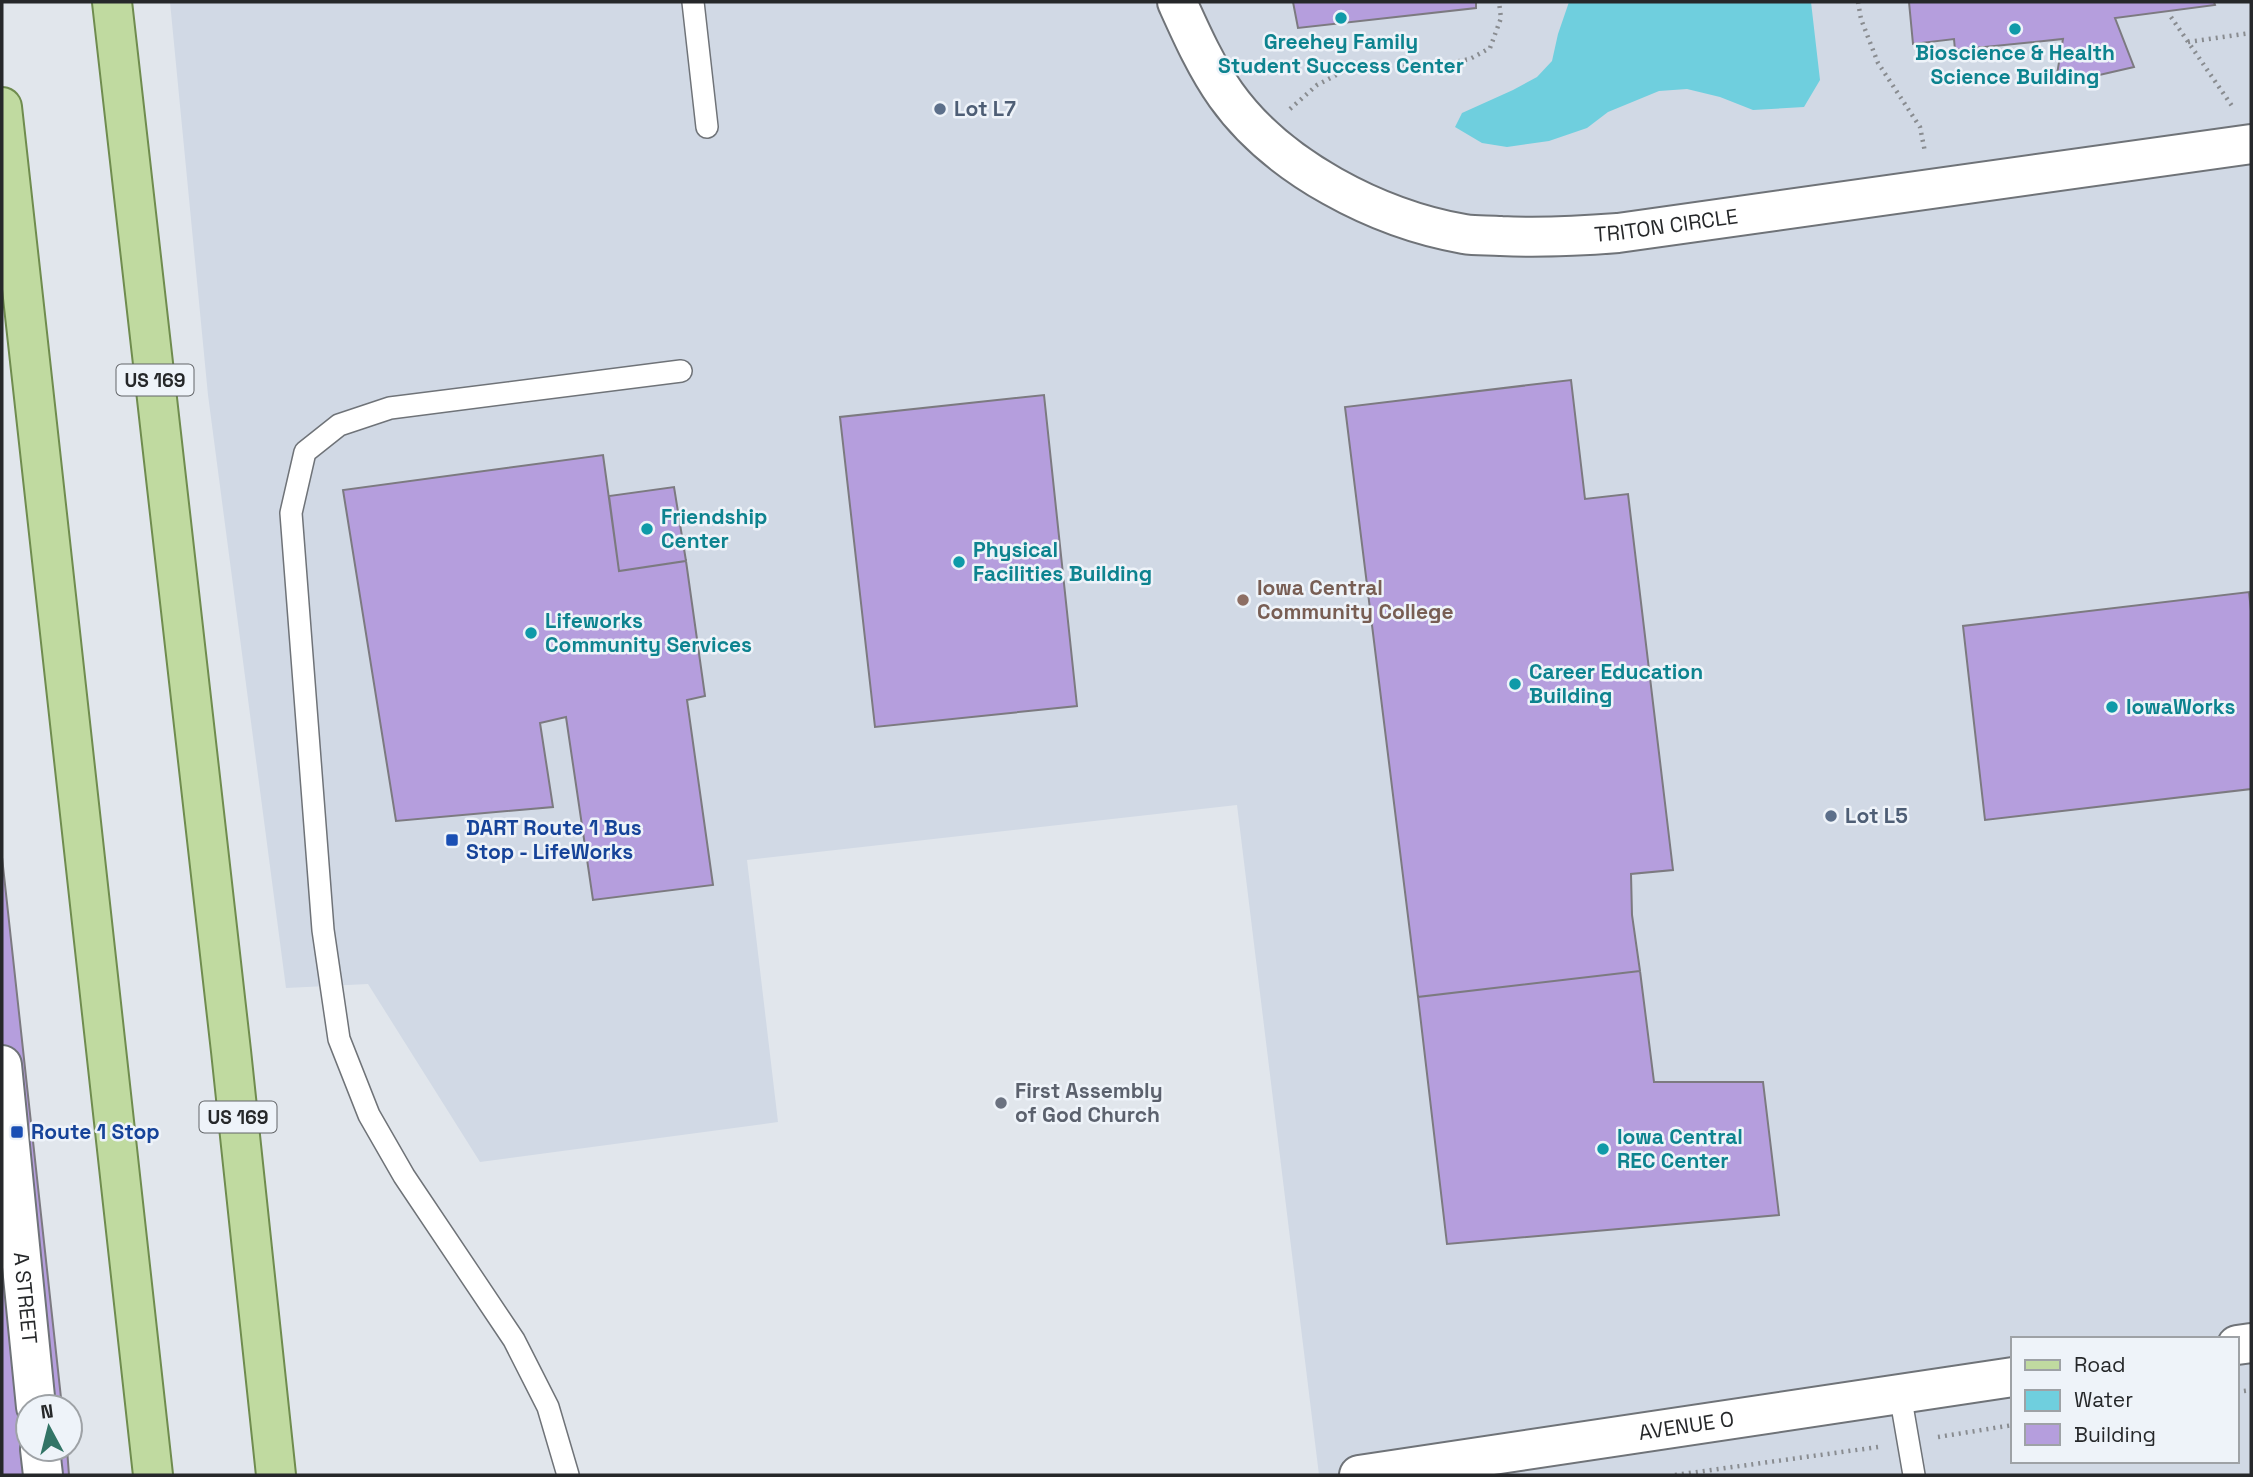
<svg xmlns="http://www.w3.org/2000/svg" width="2253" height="1477" font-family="'Space Grotesk',sans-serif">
<rect width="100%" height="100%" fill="#e1e6ec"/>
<!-- built -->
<path fill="#d1d9e5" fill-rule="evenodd" d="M 170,2 L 2251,2 L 2251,1475 L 1319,1475 L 1237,805 L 747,860 L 778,1122 L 480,1162 L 368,984 L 286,988 L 208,395 ZM 2013,1339 L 2237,1339 L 2237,1461 L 2013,1461 Z"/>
<!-- water -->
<path fill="#6fcfde" d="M 1569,2 L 1811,2 L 1820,80 L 1804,107 L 1753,110 L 1720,97 L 1687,89 L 1659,91 L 1608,112 L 1587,128 L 1549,141 L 1507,147 L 1482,143 L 1455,127 L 1462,113 L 1513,90 L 1537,77 L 1552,61 L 1558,34 Z"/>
<!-- building -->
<path fill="#b59edd" stroke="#7c7a80" stroke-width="2" d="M 1293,2 L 1476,2 L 1476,8 L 1298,28 Z
M 1909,2 L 2214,2 L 2215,5 L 2115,18 L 2134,67 L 2095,76 L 2057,74 L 2063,39 L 1955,50 L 1954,39 L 1913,44 Z
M 1571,380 L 1585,499 L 1628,494 L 1673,870 L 1631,874 L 1632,915 L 1640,971 L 1418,997 L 1345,407 Z
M 1044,395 L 1077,706 L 875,727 L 840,417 Z
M 603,455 L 619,571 L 686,561 L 705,696 L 687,700 L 713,885 L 593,900 L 566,717 L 540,723 L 553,807 L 396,821 L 343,490 Z
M 674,487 L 686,561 L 619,571 L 609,496 Z
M 2249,592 L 2251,611 L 2251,789 L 1985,820 L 1963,626 Z
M 2,857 L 62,1407 L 28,1407 L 28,1449 L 67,1449 L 69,1475 L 2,1475 Z
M 1640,971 L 1654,1082 L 1763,1082 L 1779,1215 L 1447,1244 L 1418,997 Z"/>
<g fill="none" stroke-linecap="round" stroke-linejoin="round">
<!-- lane casing -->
<g stroke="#6f7378" stroke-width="24">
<path id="lane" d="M 693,2 L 707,127
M 1900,1394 L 1914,1475
M 568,1475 L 548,1407 L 514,1340 L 404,1176 L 369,1115 L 339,1039 L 323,930 L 291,513 L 305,452 L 339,425 L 390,408 L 681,371"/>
</g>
<!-- street casing -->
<g stroke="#6f7378" stroke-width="42">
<g id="street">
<path id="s1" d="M 1177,2 C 1191,33 1206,67 1226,95 C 1278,168 1378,219 1464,234 C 1476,236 1489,235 1501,236 C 1541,238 1579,236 1618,233 L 2251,144"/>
<path id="s2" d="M 2,1065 L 36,1407"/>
<path d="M 2237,1345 L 2251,1343"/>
<path d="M 40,1449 L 43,1475"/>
<path id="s3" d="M 1359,1475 L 2013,1377"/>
</g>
</g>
<!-- primary casing -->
<g stroke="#6f8c4e" stroke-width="42">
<path id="primary" d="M 112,2 L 231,1051 L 276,1475
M 2,107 L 153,1475"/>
</g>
<!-- path -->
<path stroke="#898c90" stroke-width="4.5" stroke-dasharray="2 5" stroke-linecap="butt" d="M 1858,2 L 1861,19 L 1878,63 L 1920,127 L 1925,152
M 2171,17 L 2232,106
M 2188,42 L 2251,33
M 1290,109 L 1317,85 L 1346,70 L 1383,64 L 1428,67 L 1470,59 L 1490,48 L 1501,18 L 1499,2
M 2237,1392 L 2251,1390
M 1938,1437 L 2013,1425
M 1675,1475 L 1878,1447"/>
<!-- lane -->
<use href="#lane" stroke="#fff" stroke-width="21"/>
<!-- street -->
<use href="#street" stroke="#fff" stroke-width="38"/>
<!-- primary -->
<use href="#primary" stroke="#c0daa0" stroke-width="38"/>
</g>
<!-- markers -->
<g fill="#0f9aa8" stroke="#eef3f9" stroke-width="2.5">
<circle cx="1341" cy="18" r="7"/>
<circle cx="2015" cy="29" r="7"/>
<circle cx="647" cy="529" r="7"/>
<circle cx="959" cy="562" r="7"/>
<circle cx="531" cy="633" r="7"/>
<circle cx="1515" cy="684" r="7"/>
<circle cx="2112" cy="707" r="7"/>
<circle cx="1603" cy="1149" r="7"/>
</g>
<g fill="#5c6f8a" stroke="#eef3f9" stroke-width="2.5">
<circle cx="940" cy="109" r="7"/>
<circle cx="1831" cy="816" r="7"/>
</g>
<circle fill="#8d6e63" stroke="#eef3f9" stroke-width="2.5" cx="1243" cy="600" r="7"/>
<g fill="#1a4fb4" stroke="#eef3f9" stroke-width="2.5">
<rect x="445" y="833" width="14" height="14" rx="3.5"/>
<rect x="10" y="1125" width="14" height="14" rx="3.5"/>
</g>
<circle fill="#6b7280" stroke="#eef3f9" stroke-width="2.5" cx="1001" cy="1103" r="7"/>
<g text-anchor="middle" stroke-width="5" stroke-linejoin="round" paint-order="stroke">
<!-- shield labels -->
<g fill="#eef3f9" stroke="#626568" stroke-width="2">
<rect x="116.5" y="364.5" width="77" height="31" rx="5"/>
<rect x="199.5" y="1101.5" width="77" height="31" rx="5"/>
</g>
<g font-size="19" font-weight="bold" fill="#26282a">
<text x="155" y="387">US 169</text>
<text x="238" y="1124">US 169</text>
</g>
<!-- culture labels -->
<g font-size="21" font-weight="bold" fill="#0d838f" stroke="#eef3f9" text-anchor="start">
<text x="1341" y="49" text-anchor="middle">Greehey Family<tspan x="1341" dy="24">Student Success Center</tspan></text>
<text x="2015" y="60" text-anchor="middle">Bioscience &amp; Health<tspan x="2015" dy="24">Science Building</tspan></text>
<text x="661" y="524">Friendship<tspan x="661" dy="24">Center</tspan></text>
<text x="973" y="557">Physical<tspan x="973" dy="24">Facilities Building</tspan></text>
<text x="545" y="628">Lifeworks<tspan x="545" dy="24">Community Services</tspan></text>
<text x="1529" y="679">Career Education<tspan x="1529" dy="24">Building</tspan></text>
<text x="2126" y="714">IowaWorks</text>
<text x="1617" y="1144">Iowa Central<tspan x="1617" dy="24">REC Center</tspan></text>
</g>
<!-- service labels -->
<g font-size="21" font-weight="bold" fill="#4e5e75" stroke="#eef3f9" text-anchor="start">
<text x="954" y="116">Lot L7</text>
<text x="1845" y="823">Lot L5</text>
</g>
<!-- street labels -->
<g font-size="21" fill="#26282a" stroke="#eef3f9">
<text dy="7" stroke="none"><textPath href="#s1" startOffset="590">TRITON CIRCLE</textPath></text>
<text dy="7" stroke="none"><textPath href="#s2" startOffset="234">A STREET</textPath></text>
<text dy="7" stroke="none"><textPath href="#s3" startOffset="331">AVENUE O</textPath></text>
</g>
<!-- education labels -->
<g font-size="21" font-weight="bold" fill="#785e54" stroke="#eef3f9" text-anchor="start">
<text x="1257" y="595">Iowa Central<tspan x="1257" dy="24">Community College</tspan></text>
</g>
<!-- transit labels -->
<g font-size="21" font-weight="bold" fill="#164399" stroke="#eef3f9" text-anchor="start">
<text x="466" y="835">DART Route 1 Bus<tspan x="466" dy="24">Stop - LifeWorks</tspan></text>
<text x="31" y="1139">Route 1 Stop</text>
</g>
<!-- worship labels -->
<g font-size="21" font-weight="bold" fill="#5b616d" stroke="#eef3f9" text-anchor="start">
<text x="1015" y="1098">First Assembly<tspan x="1015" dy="24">of God Church</tspan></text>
</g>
</g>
<!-- border -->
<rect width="2253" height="1477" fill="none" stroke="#26282a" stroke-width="7"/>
<!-- legend -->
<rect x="2011" y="1337" width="228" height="126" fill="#eef3f9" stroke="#9ea2a6" stroke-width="2"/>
<rect x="2025" y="1360" width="35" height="10" fill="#c0daa0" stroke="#9ea2a6" stroke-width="2"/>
<text x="2074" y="1372" font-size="21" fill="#26282a">Road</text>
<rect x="2025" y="1390" width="35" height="21" fill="#6fcfde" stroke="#9ea2a6" stroke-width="2"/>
<text x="2074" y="1407" font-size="21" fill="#26282a">Water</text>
<rect x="2025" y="1424" width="35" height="21" fill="#b59edd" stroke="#9ea2a6" stroke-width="2"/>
<text x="2074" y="1442" font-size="21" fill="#26282a">Building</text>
<!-- north arrow -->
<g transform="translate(49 1428) rotate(353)"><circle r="33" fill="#eef3f9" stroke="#9ea2a6" stroke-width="2"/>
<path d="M0-5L12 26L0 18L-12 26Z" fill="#327466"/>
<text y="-10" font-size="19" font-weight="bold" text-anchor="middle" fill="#26282a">N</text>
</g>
</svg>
